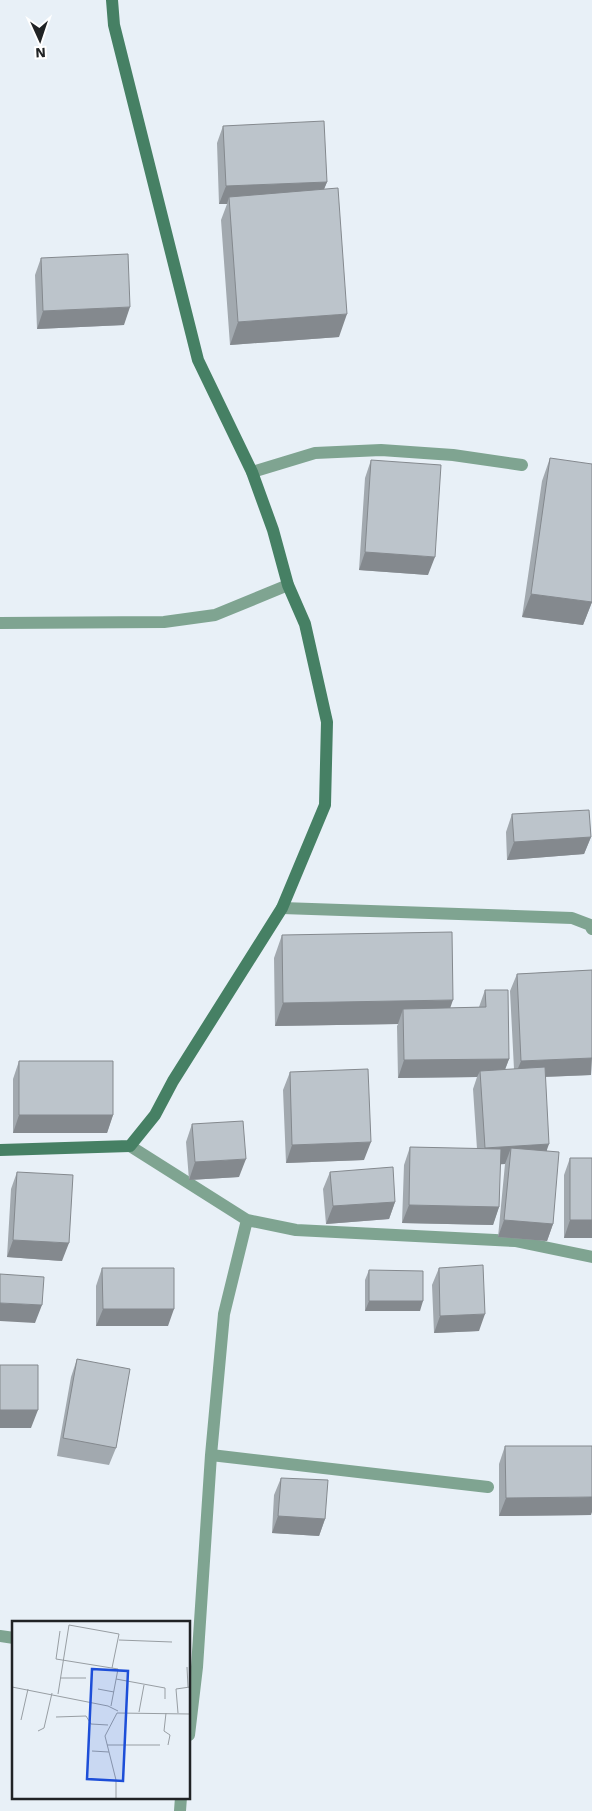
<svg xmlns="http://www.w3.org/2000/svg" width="592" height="1811" font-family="'Work Sans',sans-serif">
<rect width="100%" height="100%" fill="#e8f0f7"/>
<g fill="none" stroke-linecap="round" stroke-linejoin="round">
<!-- street -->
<path stroke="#7fa491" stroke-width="12" d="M 252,472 L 315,453 L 381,450 L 453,455 L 522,465
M 0,623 L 164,622 L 215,615 L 288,585
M 282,908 L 572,918 L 590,925 L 592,929
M 130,1146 L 247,1220 L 296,1230 L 515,1241 L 592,1257
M 211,1455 L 488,1487
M 0,1636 L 14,1638
M 189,1735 L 197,1667 L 211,1455 L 224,1314 L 247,1220
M 180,1811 L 181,1797"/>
<!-- secondary -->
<path stroke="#468064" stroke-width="12" d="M 0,1150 L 130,1146 L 155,1115 L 173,1081 L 282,908 L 325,805 L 327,722 L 305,624 L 288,585 L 273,530 L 252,472 L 198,360 L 114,25 L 112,0"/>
</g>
<!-- wall -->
<path fill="#a2a9af" d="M 223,126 L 327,182 L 324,189 L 339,337 L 230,345 L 221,220 L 227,204 L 219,204 L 217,143 Z
M 41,258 L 124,325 L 37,329 L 35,275 Z
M 550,458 L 592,602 L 583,625 L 522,617 L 542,481 Z
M 371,460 L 428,575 L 359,570 L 365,478 Z
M 512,814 L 591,837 L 584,854 L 507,860 L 506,832 Z
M 282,935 L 451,1008 L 479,1007 L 485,990 L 509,1059 L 505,1070 L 514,1069 L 510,991 L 517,974 L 592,970 L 591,1075 L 545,1077 L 547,1151 L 553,1224 L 547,1241 L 498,1237 L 505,1164 L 500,1164 L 499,1207 L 493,1225 L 402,1223 L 404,1165 L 410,1147 L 477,1149 L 473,1089 L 477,1077 L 398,1078 L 397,1026 L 398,1024 L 275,1026 L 274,958 Z
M 19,1061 L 113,1115 L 107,1133 L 13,1133 L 13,1079 Z
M 290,1072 L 364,1160 L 286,1163 L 283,1090 Z
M 192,1124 L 239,1177 L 189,1180 L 186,1142 Z
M 570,1158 L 592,1158 L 592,1238 L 564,1238 L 564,1175 Z
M 17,1172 L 62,1261 L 7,1257 L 11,1189 Z
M 330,1172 L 395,1202 L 389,1219 L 326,1224 L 323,1189 Z
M 102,1268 L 168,1326 L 96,1326 L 96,1286 Z
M 439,1268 L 479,1331 L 434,1333 L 432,1285 Z
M 369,1270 L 420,1311 L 365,1311 L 365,1280 Z
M 77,1359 L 116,1448 L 109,1465 L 57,1456 L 71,1377 Z
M 505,1446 L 591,1515 L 499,1516 L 499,1464 Z
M 281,1478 L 325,1519 L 319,1536 L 272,1533 L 274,1495 Z"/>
<!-- shaded-wall -->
<path fill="#84898e" d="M 327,182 L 320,199 L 229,197 L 227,204 L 219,204 L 226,186 Z
M 130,307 L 124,325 L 37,329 L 43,311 Z
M 347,314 L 339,337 L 230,345 L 238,322 Z
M 365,552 L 435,557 L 428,575 L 359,570 Z
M 531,594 L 592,602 L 583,625 L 522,617 Z
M 591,837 L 584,854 L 507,860 L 514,842 Z
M 453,1000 L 445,1023 L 403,1009 L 398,1024 L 275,1026 L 283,1003 Z
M 592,1058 L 591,1075 L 514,1078 L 521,1061 Z
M 509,1059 L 502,1077 L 480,1071 L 477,1077 L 398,1078 L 404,1060 Z
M 19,1115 L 113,1115 L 107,1133 L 13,1133 Z
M 371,1142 L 364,1160 L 286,1163 L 292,1145 Z
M 549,1144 L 543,1161 L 511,1148 L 505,1164 L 478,1166 L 485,1148 Z
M 246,1159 L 239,1177 L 189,1180 L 195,1162 Z
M 395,1202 L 389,1219 L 326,1224 L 333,1206 Z
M 409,1205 L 499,1207 L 493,1225 L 402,1223 Z
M 504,1220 L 553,1224 L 547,1241 L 498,1237 Z
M 570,1220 L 592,1220 L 592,1238 L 564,1238 Z
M 13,1240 L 69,1243 L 62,1261 L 7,1257 Z
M 369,1301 L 423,1301 L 420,1311 L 365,1311 Z
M 0,1303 L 42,1305 L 35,1323 L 0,1321 Z
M 103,1309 L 174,1309 L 168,1326 L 96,1326 Z
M 485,1314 L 479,1331 L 434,1333 L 440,1316 Z
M 0,1410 L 38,1410 L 31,1428 L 0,1428 Z
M 592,1497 L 592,1512 L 591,1515 L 499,1516 L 506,1498 Z
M 278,1516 L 325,1519 L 319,1536 L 272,1533 Z"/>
<!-- building -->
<path fill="#bcc4cb" stroke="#84898e" d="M 324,121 L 327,182 L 226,186 L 223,126 Z
M 338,188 L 347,314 L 238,322 L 229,197 Z
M 128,254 L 130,307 L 43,311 L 41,258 Z
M 550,458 L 592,464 L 592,602 L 531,594 Z
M 371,460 L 441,465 L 435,557 L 365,552 Z
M 589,810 L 591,837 L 514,842 L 512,814 Z
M 452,932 L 453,1000 L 283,1003 L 282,935 Z
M 592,970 L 592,1058 L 521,1061 L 517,974 Z
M 485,990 L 508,990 L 509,1059 L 404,1060 L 403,1009 L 486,1007 Z
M 19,1061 L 113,1061 L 113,1115 L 19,1115 Z
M 545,1067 L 549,1144 L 485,1148 L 480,1071 Z
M 368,1069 L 371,1142 L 292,1145 L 290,1072 Z
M 243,1121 L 246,1159 L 195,1162 L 192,1124 Z
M 410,1147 L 501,1149 L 499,1207 L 409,1205 Z
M 511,1148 L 559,1152 L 553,1224 L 504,1220 Z
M 570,1158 L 592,1158 L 592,1220 L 570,1220 Z
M 393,1167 L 395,1202 L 333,1206 L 330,1172 Z
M 17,1172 L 73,1175 L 69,1243 L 13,1240 Z
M 483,1265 L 485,1314 L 440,1316 L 439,1268 Z
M 102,1268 L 174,1268 L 174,1309 L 103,1309 Z
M 369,1270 L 423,1271 L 423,1301 L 369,1301 Z
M 0,1274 L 44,1277 L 42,1305 L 0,1303 Z
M 77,1359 L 130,1369 L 116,1448 L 63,1438 Z
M 0,1365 L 38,1365 L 38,1410 L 0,1410 Z
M 505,1446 L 592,1446 L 592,1497 L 506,1498 Z
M 281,1478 L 328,1480 L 325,1519 L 278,1516 Z"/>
<!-- overview -->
<g transform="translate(12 1621)">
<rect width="178" height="178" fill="#e8f0f7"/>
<path fill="none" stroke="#989ea3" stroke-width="1" d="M 48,10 L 44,38 L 106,48 L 99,85M 107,19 L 160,21M 175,46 L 176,66M 48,57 L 74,57M 104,58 L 153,67 L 153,78M 0,66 L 96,85 L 106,90M 86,68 L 102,71M 46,73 L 57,4 L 107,13 L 100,47M 127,91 L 132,64M 154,92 L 152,110 L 158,114 L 156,124M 166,92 L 164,68 L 178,66M 44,96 L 74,95 L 79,103 L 96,104M 9,99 L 16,68M 26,110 L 32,107 L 40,72M 95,124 L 148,124M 80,130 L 97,131M 104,177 L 104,159 L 93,115 L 105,92 L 178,93"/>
<path fill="#1d4ed8" fill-opacity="0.15" stroke="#1d4ed8" stroke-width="2.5" d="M 80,48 L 116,50 L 111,160 L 75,158 Z"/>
<rect width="178" height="178" fill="none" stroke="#202325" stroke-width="2.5"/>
</g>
<!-- north arrow -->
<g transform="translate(40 40) rotate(177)" stroke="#ffffff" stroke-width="4" paint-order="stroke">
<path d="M0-4L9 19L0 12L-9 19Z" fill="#202325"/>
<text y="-8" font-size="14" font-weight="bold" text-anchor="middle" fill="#202325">N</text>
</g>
</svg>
